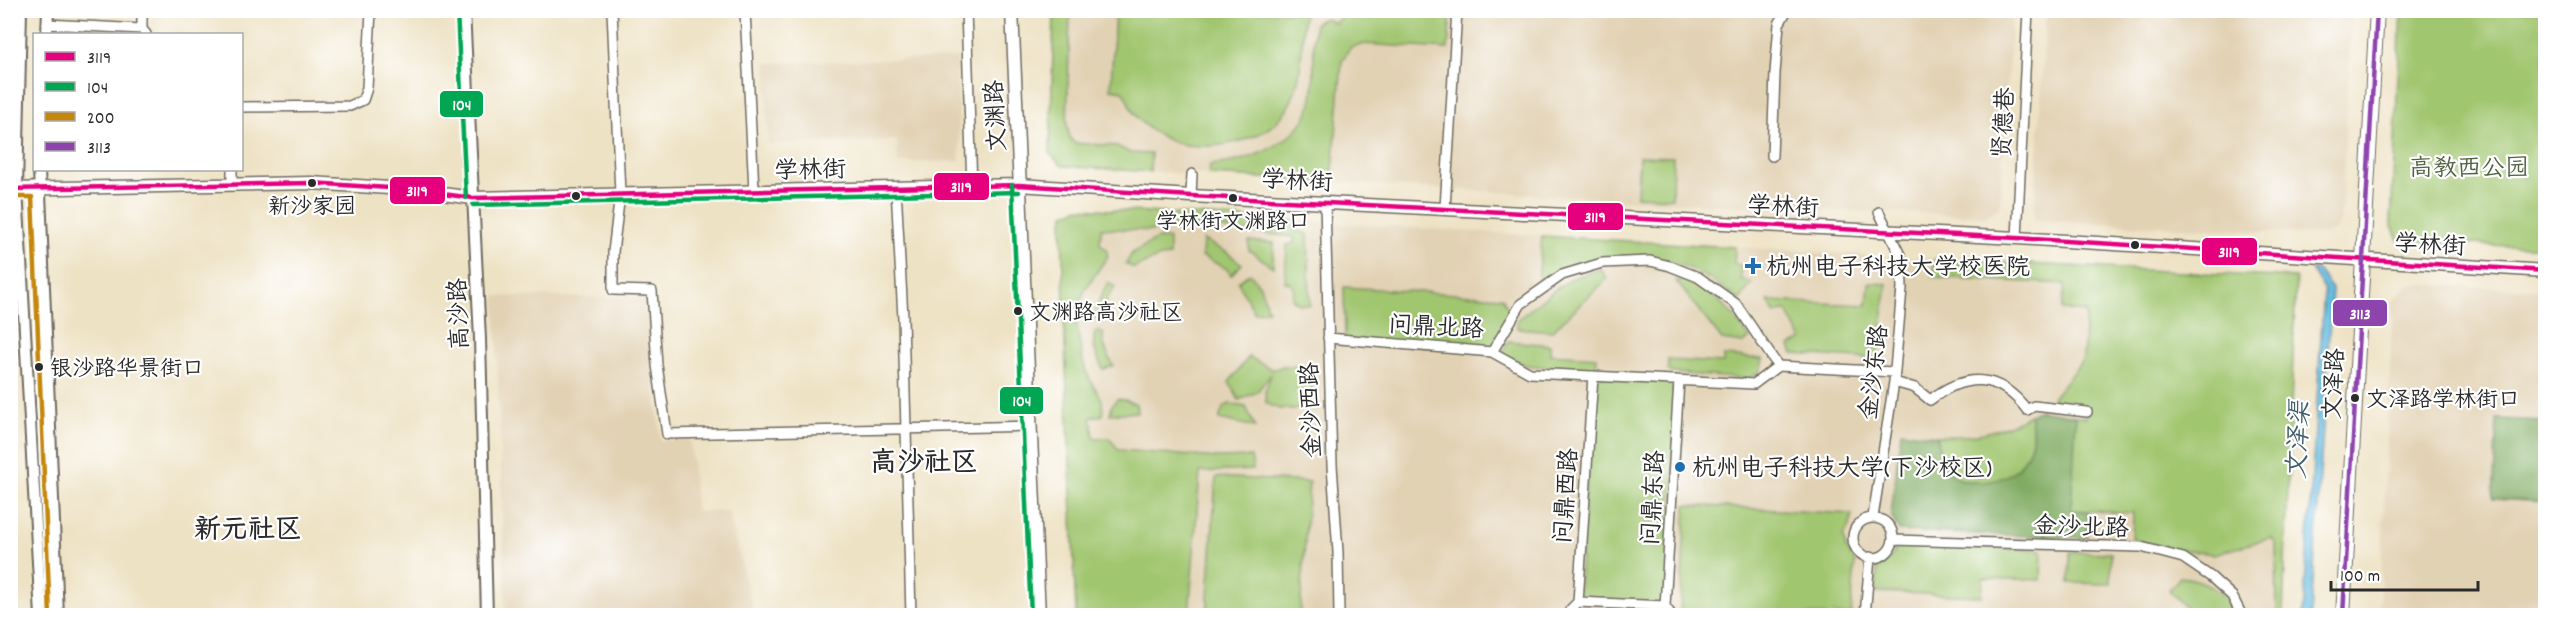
<svg xmlns="http://www.w3.org/2000/svg" width="2556" height="626" font-family="Dekko,'LXGW WenKai TC',sans-serif">
<rect width="100%" height="100%" fill="#fff"/>
<filter id="ink" filterUnits="userSpaceOnUse"><feTurbulence type="fractalNoise" baseFrequency=".0167" numOctaves="2"/><feDisplacementMap in="SourceGraphic" scale="12" xChannelSelector="R" yChannelSelector="G"/><feConvolveMatrix kernelMatrix="1 2 1 2 8 2 1 2 1" color-interpolation-filters="sRGB"/></filter>
<filter id="wash" filterUnits="userSpaceOnUse"><feTurbulence type="fractalNoise" baseFrequency=".008" numOctaves="4" result="noise"/><feDisplacementMap in="SourceGraphic" scale="24" xChannelSelector="R" yChannelSelector="G"/><feGaussianBlur stdDeviation="1.35" result="paint"/><feColorMatrix in="noise" values="0 0 0 0 0 0 0 0 0 0 0 0 0 0 0 0 0 1.4 0 .05"/><feComposite in="paint" operator="in"/></filter>
<g filter="url(#wash)">
<rect width="100%" height="100%" fill="#eee2c4"/>
<!-- built -->
<path fill="#e2d2b4" d="M 1054,11 L 2012,11 L 2000,207 L 1987,216 L 1879,212 L 1676,203 L 1062,166 L 1050,154 Z
M 2078,11 L 2281,10 L 2288,18 L 2300,11 L 2352,11 L 2341,220 L 2335,230 L 2324,235 L 2034,220 L 2046,11 L 2072,11 L 2075,13 Z
M 957,58 L 960,161 L 898,163 L 897,140 L 768,144 L 766,63 Z
M 1080,208 L 1901,257 L 2296,278 L 2283,615 L 1076,615 L 1061,231 L 1065,213 Z
M 2409,284 L 2545,290 L 2545,615 L 2379,616 L 2393,301 Z
M 495,296 L 649,298 L 653,365 L 661,441 L 690,437 L 696,511 L 728,511 L 754,614 L 506,615 Z"/>
<!-- green -->
<path fill="#a1c670" stroke="#66784e" stroke-width="1.5" d="M 1054,11 L 1070,12 L 1067,125 L 1070,138 L 1074,143 L 1117,146 L 1130,153 L 1151,154 L 1150,172 L 1062,166 L 1050,154 Z
M 1115,11 L 1304,11 C 1301,45 1305,89 1281,117 C 1260,142 1217,149 1187,145 C 1170,144 1146,129 1136,116 C 1130,109 1127,98 1123,91 L 1111,89 Z
M 1346,11 L 1451,11 L 1448,49 L 1361,44 L 1350,48 L 1342,61 L 1332,182 L 1209,175 L 1210,165 C 1249,162 1305,142 1312,98 C 1316,74 1312,48 1315,23 L 1324,18 L 1335,23 Z
M 2401,11 L 2545,11 L 2545,248 L 2398,240 L 2391,223 Z
M 1639,156 L 1673,157 L 1672,198 L 1637,196 Z
M 1080,208 L 1294,221 L 1296,231 L 1308,234 L 1310,305 L 1298,304 L 1292,298 L 1294,289 L 1291,283 L 1285,282 L 1287,245 L 1294,243 L 1294,237 L 1189,225 L 1171,226 L 1152,231 L 1101,228 L 1100,244 L 1106,249 L 1108,256 L 1085,289 L 1078,309 L 1064,310 L 1062,225 L 1065,213 Z
M 1542,236 L 1735,247 L 1734,264 L 1741,265 L 1741,279 L 1752,283 L 1739,301 C 1678,247 1606,242 1538,285 Z
M 1157,239 L 1169,239 L 1169,256 L 1160,257 L 1134,268 L 1126,264 L 1132,253 Z
M 1203,240 L 1226,252 L 1242,264 L 1231,275 L 1227,269 L 1202,256 Z
M 1249,241 L 1274,243 L 1273,267 L 1249,250 Z
M 1935,259 L 2296,278 L 2283,615 L 2277,615 L 2276,543 L 2271,538 L 2214,554 L 2172,549 L 2132,539 L 2133,513 L 2071,510 L 2076,416 L 2086,417 L 2087,408 L 2060,404 L 2052,398 L 2083,360 L 2086,312 L 2062,310 L 2065,284 L 1933,277 Z
M 1601,269 L 1607,279 L 1552,331 L 1517,328 L 1517,320 L 1558,287 L 1573,278 Z
M 1250,273 L 1260,286 L 1268,310 L 1254,312 L 1238,282 Z
M 1683,279 C 1711,288 1734,314 1750,339 L 1743,343 L 1722,340 L 1676,281 Z
M 1108,282 L 1115,287 L 1107,299 L 1102,322 L 1094,317 L 1097,305 Z
M 1869,283 L 1887,284 L 1877,359 L 1793,354 L 1790,346 L 1802,340 L 1786,310 L 1775,314 L 1768,301 L 1867,305 Z
M 1344,287 L 1502,297 L 1512,316 L 1492,352 L 1345,339 Z
M 1064,320 L 1076,321 L 1082,357 L 1086,372 L 1102,400 L 1103,415 L 1091,417 L 1094,438 L 1109,438 L 1119,450 L 1218,458 L 1251,457 L 1253,470 L 1200,472 L 1189,615 L 1076,614 Z
M 1096,331 L 1103,333 L 1104,345 L 1113,366 L 1103,369 C 1097,358 1090,343 1096,331 Z
M 1508,341 L 1550,345 L 1550,354 L 1597,357 L 1596,371 L 1525,365 L 1502,353 Z
M 1724,356 L 1763,359 L 1760,371 L 1748,379 L 1672,373 L 1668,370 L 1668,360 L 1723,363 Z
M 1249,357 L 1273,370 L 1283,366 L 1311,367 L 1313,409 L 1279,409 L 1266,403 L 1265,392 L 1271,374 L 1257,392 L 1239,400 L 1229,382 Z
M 1593,376 L 1679,381 L 1665,606 L 1578,602 Z
M 1117,399 L 1126,400 L 1136,404 L 1137,412 L 1110,414 L 1112,405 Z
M 1229,404 L 1246,407 L 1255,427 L 1219,419 L 1223,408 Z
M 2030,415 C 2040,452 2016,483 1978,482 C 1968,482 1959,481 1952,474 C 1941,466 1939,448 1937,436 C 1974,438 1998,432 2030,415 Z
M 1216,477 L 1309,482 L 1300,615 L 1207,615 Z
M 1686,505 L 1852,514 L 1850,526 L 1843,537 L 1846,548 L 1855,561 L 1851,615 L 1680,615 Z
M 1898,545 L 2042,550 L 2041,580 L 1983,578 L 1982,596 L 1876,592 L 1877,564 C 1889,562 1893,556 1898,545 Z
M 2070,552 L 2111,553 L 2111,584 L 2069,583 Z
M 2180,577 C 2207,579 2224,592 2237,615 L 2187,615 L 2187,609 L 2169,590 Z"/>
<!-- forest -->
<path fill="#80ab62" stroke="#566b46" stroke-width="1.5" d="M 2039,410 L 2076,416 L 2071,510 L 2088,512 L 2087,538 L 1899,531 L 1891,515 L 1901,431 L 1937,436 C 1939,448 1941,466 1952,474 C 1959,481 1968,482 1978,482 C 2016,483 2040,452 2030,415 Z
M 2497,419 L 2545,421 L 2545,502 L 2493,499 Z"/>
<!-- water -->
<path fill="#64bbe1" stroke="#487386" stroke-width="1.5" d="M 2311,270 L 2319,271 L 2332,289 L 2311,615 L 2303,616 L 2324,290 Z
M 1583,611 L 1658,615 L 1660,615 L 1579,615 L 1580,612 Z"/>
</g>
<g filter="url(#ink)">
<g fill="none" stroke-linecap="round" stroke-linejoin="round">
<!-- minor casing -->
<g stroke="#6f6b61" stroke-width="12">
<path id="minor" d="M 142,10 L 142,29
M 612,10 L 620,194 L 613,252 L 613,290 L 652,291 L 657,365 L 667,434 L 1031,426
M 745,10 L 754,190
M 966,10 L 972,187
M 47,24 L 142,29 L 146,34
M 242,107 L 350,106 L 363,100 L 367,88 L 371,10
M 1772,156 L 1775,73 L 1779,24 L 1787,10
M 232,184 L 232,170
M 896,188 L 903,318 L 911,616
M 1191,196 L 1192,174
M 1325,203 L 1332,465 L 1338,552 L 1339,616
M 1445,208 L 1457,10
M 2017,238 L 2028,10
M 1328,338 L 1492,352 L 1521,304 L 1562,275 L 1602,263 L 1650,261 L 1670,266 L 1698,277 L 1736,304 L 1778,366 L 1894,372
M 1492,352 L 1530,373 L 1754,384 L 1778,366
M 1894,382 L 1915,388 L 1930,400 C 1966,372 1999,373 2027,410 L 2034,406 L 2087,412
M 1873,517 L 1894,382 L 1902,288 L 1901,257 L 1879,212
M1853 538a20 20 0 1 1 40 0a20 20 0 1 1-40 0Z
M 1893,540 L 2141,547 L 2183,558 L 2211,577 L 2232,596 L 2242,616
M 1578,602 L 1665,606
M 1570,616 L 1570,610 L 1578,602 L 1593,376
M 1672,616 L 1665,606 L 1679,381
M 1865,616 L 1870,557"/>
</g>
<!-- tertiary casing -->
<g stroke="#6f6b61" stroke-width="14">
<path id="tertiary" d="M 21,10 L 17,189 L 41,616
M 464,10 L 480,339 L 487,616
M 47,34 L 48,10
M 39,170 L 58,616"/>
</g>
<!-- secondary casing -->
<g stroke="#6f6b61" stroke-width="15">
<path id="secondary" d="M 1012,10 L 1039,616
M 10,189 L 311,183 L 405,189 L 473,198 L 1019,185 L 1191,196 L 2017,238 L 2546,271"/>
</g>
<!-- primary casing -->
<g stroke="#6f6b61" stroke-width="16">
<path id="primary" d="M 2343,616 L 2377,10"/>
</g>
<!-- minor -->
<use href="#minor" stroke="#fff" stroke-width="9"/>
<!-- tertiary -->
<use href="#tertiary" stroke="#fff" stroke-width="10"/>
<!-- secondary -->
<use href="#secondary" stroke="#fff" stroke-width="12"/>
<!-- primary -->
<use href="#primary" stroke="#fff" stroke-width="14"/>
<!-- bus-1 casing -->
<g stroke="#fff" stroke-width="9">
<path id="bus-1" d="M 10,189 L 311,183 L 405,189 L 473,198 L 1019,185 L 1191,196 L 2017,238 L 2546,271"/>
</g>
<!-- bus-2 casing -->
<g stroke="#fff" stroke-width="9">
<path id="bus-2" d="M 457,10 L 466,198
M 1012,185 L 1031,616
M 473,205 L 1019,192"/>
</g>
<!-- bus-3 casing -->
<g stroke="#fff" stroke-width="9">
<path id="bus-3" d="M 10,197 L 32,197 L 50,616"/>
</g>
<!-- bus-4 casing -->
<g stroke="#fff" stroke-width="9">
<path id="bus-4" d="M 2343,616 L 2377,10"/>
</g>
<!-- bus-1 -->
<use href="#bus-1" stroke="#e5007d" stroke-width="4.5"/>
<!-- bus-2 -->
<use href="#bus-2" stroke="#00a651" stroke-width="4.5"/>
<!-- bus-3 -->
<use href="#bus-3" stroke="#c4870b" stroke-width="4.5"/>
<!-- bus-4 -->
<use href="#bus-4" stroke="#8e44ad" stroke-width="4.5"/>
</g>
</g>
<!-- markers -->
<g fill="#2b2b2b" stroke="#fff" stroke-width="2">
<circle cx="312" cy="183" r="5"/>
<circle cx="576" cy="196" r="5"/>
<circle cx="1233" cy="198" r="5"/>
<circle cx="2135" cy="245" r="5"/>
<circle cx="1018" cy="311" r="5"/>
<circle cx="39" cy="367" r="5"/>
<circle cx="2355" cy="398" r="5"/>
</g>
<g fill="#1f6fb2" stroke="#fff" stroke-width="2">
<path d="M1750 257h6v6h6v6h-6v6h-6v-6h-6v-6h6z"/>
<circle cx="1680" cy="467" r="6"/>
</g>
<g text-anchor="middle" stroke-width="4.5" stroke-linejoin="round" paint-order="stroke">
<!-- bus labels -->
<g font-size="22" fill="#2b2b2b" stroke="#fff" text-anchor="start">
<text x="312" y="213" text-anchor="middle">新沙家园</text>
<text x="1233" y="228" text-anchor="middle">学林街文渊路口</text>
<text x="1029" y="319">文渊路高沙社区</text>
<text x="50" y="375">银沙路华景街口</text>
<text x="2366" y="406">文泽路学林街口</text>
</g>
<!-- street labels -->
<g font-size="24" fill="#2b2b2b" stroke="#fff">
<text transform="translate(995 116) rotate(-93)" y="8">文渊路</text>
<text transform="translate(2003 123) rotate(-87)" y="8">贤德巷</text>
<text transform="translate(810 169) rotate(-1)" y="8">学林街</text>
<text transform="translate(1297 180) rotate(3)" y="8">学林街</text>
<text transform="translate(1783 206) rotate(3)" y="8">学林街</text>
<text transform="translate(2430 244) rotate(3)" y="8">学林街</text>
<text transform="translate(458 314) rotate(-92)" y="8">高沙路</text>
<text transform="translate(1436 326) rotate(3)" y="8">问鼎北路</text>
<text transform="translate(1873 372) rotate(-83)" y="8">金沙东路</text>
<text transform="translate(2333 384) rotate(-87)" y="8">文泽路</text>
<text transform="translate(1310 410) rotate(-92)" y="8">金沙西路</text>
<text transform="translate(1565 496) rotate(-86)" y="8">问鼎西路</text>
<text transform="translate(1652 498) rotate(-87)" y="8">问鼎东路</text>
<text transform="translate(2081 526) rotate(2)" y="8">金沙北路</text>
</g>
<!-- park labels -->
<g font-size="24" fill="#546143" stroke="#fff">
<text x="2469" y="175">高教西公园</text>
</g>
<!-- poi labels -->
<g font-size="24" fill="#2b2b2b" stroke="#fff" text-anchor="start">
<text x="1766" y="274">杭州电子科技大学校医院</text>
<text x="1692" y="475">杭州电子科技大学(下沙校区)</text>
</g>
<!-- water labels -->
<g font-size="26" font-style="italic" fill="#3f5d6b" stroke="#fff">
<text transform="translate(2297 440) rotate(-87)" y="9">文泽渠</text>
</g>
<!-- quarter labels -->
<g font-size="27" font-weight="bold" fill="#2b2b2b" stroke="#fff">
<text x="924" y="470">高沙社区</text>
<text x="248" y="537">新元社区</text>
</g>
</g>
<g stroke="#fff" stroke-width="2">
<rect x="439" y="90" width="45" height="28" rx="6" fill="#00a651"/>
<rect x="933" y="172" width="57" height="29" rx="6" fill="#e5007d"/>
<rect x="389" y="176" width="57" height="29" rx="6" fill="#e5007d"/>
<rect x="1567" y="202" width="57" height="29" rx="6" fill="#e5007d"/>
<rect x="2201" y="237" width="57" height="29" rx="6" fill="#e5007d"/>
<rect x="2332" y="299" width="56" height="28" rx="6" fill="#8e44ad"/>
<rect x="999" y="386" width="45" height="29" rx="6" fill="#00a651"/>
</g>
<g font-size="16" text-anchor="middle" font-weight="bold" fill="#fff">
<text x="462" y="110">104</text>
<text x="961" y="192">3119</text>
<text x="417" y="196">3119</text>
<text x="1595" y="222">3119</text>
<text x="2229" y="257">3119</text>
<text x="2360" y="319">3113</text>
<text x="1022" y="406">104</text>
</g>
<!-- margin -->
<rect width="2556" height="626" fill="none" stroke="#fff" stroke-width="36"/>
<!-- legend -->
<rect x="33" y="33" width="210" height="138" fill="#ffffff" stroke="#aaaaaa" stroke-width="1.5"/>
<rect x="45" y="52" width="30" height="9" fill="#e5007d" stroke="#aaaaaa" stroke-width="1.5"/>
<text x="87" y="63" font-size="18" fill="#2b2b2b">3119</text>
<rect x="45" y="82" width="30" height="9" fill="#00a651" stroke="#aaaaaa" stroke-width="1.5"/>
<text x="87" y="93" font-size="18" fill="#2b2b2b">104</text>
<rect x="45" y="112" width="30" height="9" fill="#c4870b" stroke="#aaaaaa" stroke-width="1.5"/>
<text x="87" y="123" font-size="18" fill="#2b2b2b">200</text>
<rect x="45" y="142" width="30" height="9" fill="#8e44ad" stroke="#aaaaaa" stroke-width="1.5"/>
<text x="87" y="153" font-size="18" fill="#2b2b2b">3113</text>
<!-- scale -->
<path d="M2331 581v9h147v-9" fill="none" stroke="#2b2b2b" stroke-width="3"/>
<text x="2340" y="581" font-size="18" fill="#2b2b2b" stroke="#ffffff" stroke-width="4.5" paint-order="stroke">100 m</text>
</svg>
